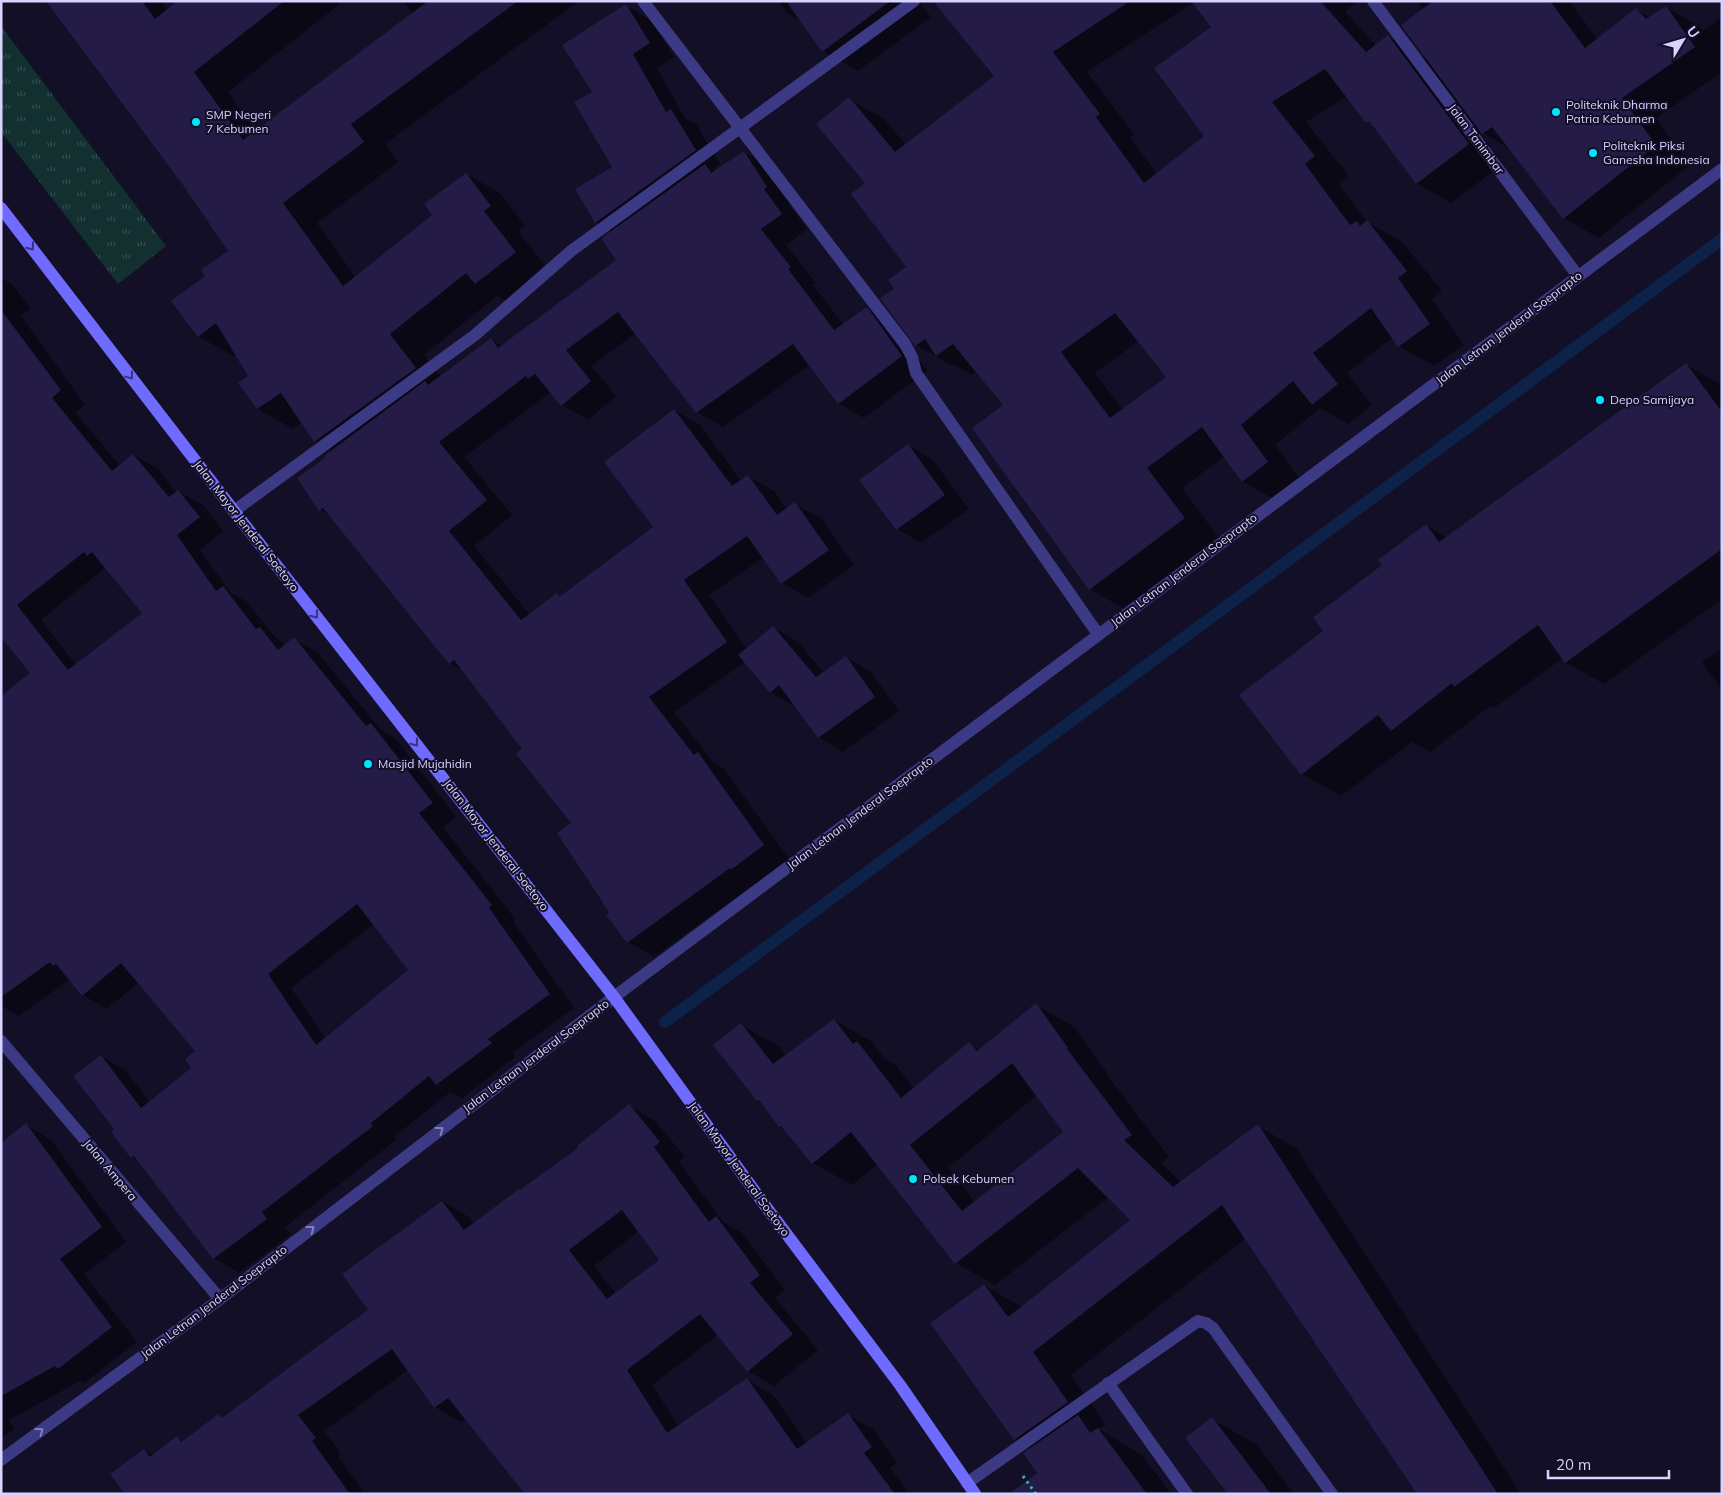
<svg xmlns="http://www.w3.org/2000/svg" width="1723" height="1495" font-family="Mulish,sans-serif">
<defs>
<pattern id="grass-tufts" width="24" height="20" patternUnits="userSpaceOnUse" patternTransform="scale(1.25)"><rect width="24" height="20" fill="#12302f"/><path d="M3 7l-1-3M5 7V3M7 7l1-3M15 17l-1-3M17 17v-4M19 17l1-3" fill="none" stroke="#344d4e"/></pattern>
</defs>
<rect width="100%" height="100%" fill="#130f26"/>
<!-- grass -->
<path fill="url(#grass-tufts)" d="M 1,26 L 166,246 L 118,284 L 1,132 Z"/>
<!-- shadow -->
<path fill="#0007" fill-rule="evenodd" d="M 48,1 L 161,1 L 168,10 L 180,1 L 338,1 L 340,4 L 228,92 L 256,132 L 413,14 L 403,1 L 579,1 L 385,144 L 398,162 L 317,223 L 356,278 L 434,215 L 466,174 L 501,194 L 525,226 L 518,231 L 550,272 L 510,303 L 497,296 L 424,355 L 441,377 L 491,340 L 502,346 L 618,261 L 613,232 L 596,222 L 576,190 L 613,167 L 593,93 L 626,6 L 651,20 L 674,57 L 657,68 L 685,118 L 696,124 L 720,164 L 713,170 L 715,171 L 744,152 L 770,167 L 792,202 L 789,204 L 807,229 L 786,245 L 816,283 L 813,285 L 844,325 L 867,309 L 893,324 L 927,371 L 864,418 L 838,403 L 810,365 L 723,427 L 697,412 L 636,333 L 591,366 L 616,396 L 588,420 L 562,405 L 551,392 L 464,457 L 512,515 L 474,546 L 530,615 L 557,595 L 561,597 L 654,527 L 674,410 L 700,425 L 741,481 L 748,476 L 774,491 L 787,509 L 795,504 L 821,518 L 854,565 L 808,598 L 782,583 L 764,557 L 709,595 L 747,649 L 773,627 L 798,642 L 824,673 L 846,657 L 870,671 L 899,711 L 843,752 L 819,737 L 796,707 L 770,692 L 745,662 L 674,712 L 713,762 L 724,769 L 790,860 L 758,883 L 757,882 L 654,957 L 628,942 L 611,913 L 573,824 L 524,749 L 465,672 L 450,663 L 330,516 L 320,510 L 327,458 L 332,451 L 315,441 L 302,422 L 293,429 L 258,409 L 240,383 L 249,376 L 236,354 L 233,356 L 198,336 L 206,276 L 230,252 L 184,184 Z
M 779,1 L 918,1 L 931,17 L 858,71 L 823,51 L 802,22 L 787,13 Z
M 955,1 L 1358,1 L 1345,11 L 1376,46 L 1388,37 L 1429,60 L 1424,10 L 1417,1 L 1569,1 L 1597,39 L 1636,9 L 1650,18 L 1666,7 L 1700,27 L 1703,31 L 1722,17 L 1722,72 L 1656,118 L 1690,165 L 1599,238 L 1564,218 L 1510,149 L 1478,130 L 1503,164 L 1451,203 L 1416,183 L 1374,125 L 1366,121 L 1347,96 L 1306,122 L 1349,176 L 1339,185 L 1367,222 L 1402,242 L 1442,291 L 1432,299 L 1464,345 L 1434,366 L 1399,346 L 1393,337 L 1347,373 L 1372,405 L 1348,424 L 1320,408 L 1275,445 L 1302,482 L 1277,501 L 1242,481 L 1225,456 L 1182,488 L 1219,538 L 1124,609 L 1090,589 L 1005,405 L 977,371 L 972,375 L 953,364 L 951,365 L 916,345 L 882,298 L 895,289 L 908,267 L 867,184 L 849,99 L 884,119 L 906,145 L 996,76 ZM 1194,2 L 1213,28 L 1206,136 L 1157,174 L 1130,138 L 1134,134 L 1087,72 ZM 1139,341 L 1168,377 L 1123,410 L 1095,373 Z
M 1,278 L 13,285 L 31,309 L 21,316 L 85,405 L 75,412 L 120,466 L 133,455 L 158,469 L 177,493 L 178,491 L 203,505 L 223,531 L 200,550 L 230,592 L 247,602 L 275,637 L 286,645 L 294,639 L 318,653 L 381,730 L 395,738 L 456,817 L 443,827 L 516,920 L 513,922 L 574,1008 L 512,1053 L 515,1057 L 462,1098 L 450,1092 L 394,1137 L 396,1140 L 285,1227 L 291,1234 L 239,1273 L 214,1258 L 139,1161 L 132,1157 L 116,1130 L 101,1056 L 125,1070 L 150,1102 L 193,1068 L 196,1051 L 139,982 L 107,1009 L 83,995 L 70,979 L 19,1016 L 1,1006 L 1,697 L 32,673 L 3,638 L 1,639 ZM 106,567 L 144,613 L 77,666 L 41,620 ZM 374,924 L 410,970 L 325,1038 L 291,988 Z
M 1686,365 L 1722,385 L 1722,599 L 1604,684 L 1565,662 L 1563,658 L 1494,708 L 1490,706 L 1430,752 L 1412,742 L 1341,796 L 1302,774 L 1325,631 L 1383,566 L 1426,525 L 1447,538 Z
M 908,445 L 933,460 L 969,509 L 921,543 L 897,529 Z
M 1722,648 L 1722,690 L 1702,662 Z
M 1036,1005 L 1074,1027 L 1106,1071 L 1105,1072 L 1169,1157 L 1161,1163 L 1181,1182 L 1258,1126 L 1296,1148 L 1521,1494 L 1419,1494 L 1246,1238 L 1071,1375 L 1106,1425 L 1099,1429 L 1142,1455 L 1171,1494 L 1046,1494 L 1032,1449 L 1015,1439 L 984,1285 L 1022,1307 L 1131,1220 L 1108,1197 L 995,1285 L 956,1263 L 878,1164 L 852,1185 L 813,1163 L 786,1130 L 780,1127 L 763,1103 L 758,1101 L 741,1025 L 780,1047 L 786,1056 L 834,1020 L 872,1042 L 884,1058 L 896,1065 L 914,1089 L 969,1044 L 980,1050 ZM 1037,1095 L 1064,1132 L 975,1202 L 948,1168 Z
M 629,1106 L 655,1121 L 685,1157 L 679,1162 L 723,1222 L 742,1233 L 785,1290 L 775,1298 L 818,1350 L 774,1386 L 748,1371 L 718,1335 L 652,1385 L 679,1427 L 747,1380 L 773,1395 L 807,1443 L 848,1415 L 874,1430 L 897,1463 L 890,1468 L 909,1494 L 526,1494 L 466,1419 L 461,1422 L 435,1407 L 408,1370 L 324,1431 L 341,1454 L 338,1456 L 365,1494 L 127,1494 L 144,1450 L 154,1456 L 177,1438 L 184,1442 L 219,1415 L 224,1418 L 370,1310 L 443,1202 L 469,1217 L 474,1224 L 580,1148 ZM 639,1231 L 661,1260 L 616,1294 L 594,1266 Z
M 26,1125 L 51,1140 L 126,1242 L 84,1274 L 137,1342 L 84,1383 L 80,1381 L 9,1420 L 15,1429 L 1,1438 L 1,1145 Z
M 1212,1419 L 1256,1444 L 1294,1494 L 1229,1494 Z"/>
<g fill="none" stroke-linecap="round" stroke-linejoin="round">
<!-- stream -->
<path stroke="#0c2248" stroke-width="12" d="M 665,1022 L 1722,239"/>
</g>
<!-- building -->
<path fill="#241b47" fill-rule="evenodd" d="M 46,1 L 142,1 L 155,19 L 177,1 L 284,1 L 194,72 L 243,140 L 428,1 L 518,1 L 351,124 L 364,142 L 283,203 L 343,286 L 432,215 L 424,204 L 466,173 L 491,206 L 484,211 L 516,252 L 475,284 L 466,273 L 390,334 L 416,368 L 314,442 L 281,393 L 257,409 L 238,383 L 248,376 L 216,323 L 198,337 L 171,301 L 205,276 L 201,270 L 228,251 L 183,185 Z
M 786,1 L 890,1 L 822,52 Z
M 933,1 L 1130,1 L 1053,52 L 1100,114 L 1096,117 L 1144,183 L 1204,136 L 1154,68 L 1211,27 L 1191,1 L 1320,1 L 1366,52 L 1388,35 L 1469,144 L 1416,184 L 1370,122 L 1365,122 L 1325,69 L 1272,102 L 1315,156 L 1305,164 L 1350,225 L 1357,221 L 1360,226 L 1367,220 L 1407,271 L 1398,278 L 1430,324 L 1398,347 L 1371,308 L 1313,353 L 1338,384 L 1312,405 L 1293,381 L 1241,425 L 1268,462 L 1242,482 L 1202,427 L 1147,468 L 1185,518 L 1089,590 L 972,428 L 1003,405 L 953,344 L 936,356 L 925,339 L 915,346 L 880,298 L 894,289 L 888,280 L 906,267 L 851,194 L 865,183 L 816,124 L 849,97 L 895,152 L 994,76 ZM 1115,313 L 1166,377 L 1110,418 L 1061,352 Z
M 1433,1 L 1550,1 L 1585,48 L 1636,8 L 1646,19 L 1666,6 L 1695,47 L 1622,98 L 1656,145 L 1563,219 L 1492,127 L 1482,134 L 1401,25 Z
M 626,4 L 650,43 L 633,54 L 666,112 L 671,109 L 696,150 L 595,223 L 575,189 L 612,167 L 574,102 L 592,92 L 562,45 Z
M 744,151 L 767,187 L 764,189 L 782,214 L 761,229 L 791,267 L 788,269 L 834,330 L 867,307 L 902,356 L 838,404 L 793,344 L 696,413 L 618,312 L 566,350 L 591,381 L 561,406 L 535,374 L 528,379 L 526,376 L 439,442 L 487,500 L 449,531 L 521,620 L 557,593 L 559,597 L 653,527 L 604,462 L 674,409 L 732,486 L 748,475 L 777,515 L 795,502 L 829,550 L 781,584 L 747,536 L 684,580 L 727,642 L 649,697 L 694,755 L 698,752 L 764,845 L 732,869 L 730,868 L 627,943 L 606,915 L 609,912 L 557,833 L 571,823 L 516,754 L 522,749 L 454,660 L 449,664 L 323,508 L 319,511 L 297,478 L 325,458 L 324,456 L 425,381 L 428,385 L 491,338 L 498,348 L 616,260 L 602,240 L 603,237 L 705,164 L 711,173 Z
M 1,310 L 61,390 L 52,398 L 112,471 L 133,454 L 169,497 L 178,490 L 200,517 L 177,535 L 216,591 L 223,586 L 256,629 L 260,627 L 278,650 L 294,637 L 366,726 L 371,723 L 433,803 L 419,813 L 492,905 L 489,908 L 550,994 L 488,1039 L 492,1043 L 436,1085 L 429,1076 L 371,1123 L 373,1126 L 262,1212 L 267,1219 L 213,1259 L 134,1156 L 131,1158 L 111,1132 L 114,1129 L 73,1076 L 101,1055 L 141,1108 L 191,1068 L 185,1059 L 195,1051 L 121,963 L 82,996 L 56,964 L 53,966 L 50,962 L 1,997 L 1,696 L 30,673 L 1,637 ZM 84,552 L 87,556 L 92,552 L 142,613 L 68,670 L 17,605 ZM 357,904 L 408,970 L 316,1045 L 268,974 Z
M 1686,363 L 1722,412 L 1722,549 L 1565,663 L 1538,625 L 1454,687 L 1452,683 L 1391,731 L 1378,715 L 1301,775 L 1239,695 L 1323,631 L 1313,617 L 1382,565 L 1378,560 L 1426,524 L 1439,542 Z
M 908,444 L 945,495 L 896,530 L 859,480 Z
M 773,626 L 816,677 L 846,656 L 875,697 L 818,738 L 779,685 L 770,693 L 738,655 Z
M 1036,1003 L 1068,1048 L 1067,1049 L 1132,1135 L 1124,1140 L 1173,1187 L 1258,1124 L 1498,1494 L 1417,1494 L 1222,1205 L 1033,1352 L 1068,1402 L 1014,1440 L 930,1323 L 984,1284 L 1008,1317 L 1130,1220 L 1078,1168 L 955,1264 L 851,1132 L 812,1164 L 781,1126 L 779,1127 L 759,1100 L 757,1101 L 713,1045 L 741,1023 L 773,1064 L 834,1019 L 853,1044 L 857,1041 L 901,1098 L 969,1042 L 977,1051 ZM 1012,1063 L 1063,1132 L 962,1211 L 910,1145 Z
M 629,1104 L 660,1142 L 654,1147 L 709,1222 L 716,1216 L 760,1275 L 750,1283 L 793,1334 L 747,1372 L 700,1314 L 627,1370 L 667,1433 L 747,1378 L 797,1449 L 848,1413 L 872,1447 L 864,1453 L 895,1494 L 525,1494 L 448,1398 L 434,1408 L 392,1349 L 298,1415 L 316,1438 L 312,1441 L 350,1494 L 125,1494 L 110,1474 L 144,1449 L 150,1457 L 177,1436 L 181,1442 L 219,1414 L 222,1418 L 311,1351 L 368,1310 L 342,1274 L 442,1201 L 464,1230 L 519,1189 L 520,1190 L 578,1148 L 577,1146 ZM 622,1210 L 659,1260 L 607,1299 L 569,1250 Z
M 26,1123 L 102,1227 L 60,1259 L 112,1327 L 58,1369 L 55,1366 L 1,1396 L 1,1143 Z
M 1078,1415 L 1090,1433 L 1098,1428 L 1147,1494 L 1009,1494 L 1037,1473 L 1023,1453 Z
M 1212,1417 L 1271,1494 L 1228,1494 L 1185,1438 Z"/>
<g fill="none" stroke-linecap="round" stroke-linejoin="round">
<!-- path -->
<path stroke="#2fb8b0" stroke-width="3" stroke-dasharray="2.5 4" stroke-linecap="butt" d="M 1023,1476 L 1036,1494"/>
<!-- lane -->
<path stroke="#3d3a85" stroke-width="12" d="M 1108,1383 L 1187,1494
M 967,1483 L 1198,1321 L 1206,1323 L 1213,1328 L 1332,1494"/>
<!-- street -->
<path stroke="#3d3a85" stroke-width="12" d="M 643,1 L 905,344 L 912,357 L 916,373 L 1098,634
M 1373,1 L 1578,276
M 234,511 L 475,335 L 571,251 L 914,1
M 1,1041 L 220,1299
M 1,1460 L 220,1299 L 614,997 L 1722,169"/>
<!-- secondary -->
<path stroke="#6f6bff" stroke-width="12" d="M 1,208 L 234,511 L 614,997 L 767,1208 L 900,1385 L 975,1494"/>
</g>
<!-- one-way arrows -->
<defs><path id="oneway-chevron" d="M-2-3.5L2.5 0L-2 3.5" fill="none" stroke-width="1.6" stroke-linecap="round" stroke-linejoin="round" transform="scale(1.25)"/></defs>
<g stroke="#38347d">
<use href="#oneway-chevron" transform="translate(31 247) rotate(52)"/>
<use href="#oneway-chevron" transform="translate(130 376) rotate(53)"/>
<use href="#oneway-chevron" transform="translate(315 615) rotate(52)"/>
<use href="#oneway-chevron" transform="translate(415 743) rotate(52)"/>
</g>
<g stroke="#837fbc">
<use href="#oneway-chevron" transform="translate(440 1130) rotate(-37)"/>
<use href="#oneway-chevron" transform="translate(311 1229) rotate(-37)"/>
<use href="#oneway-chevron" transform="translate(40 1431) rotate(-36)"/>
</g>
<!-- markers -->
<g fill="#00e5ff" stroke="#130f26" stroke-width="2">
<circle cx="1556" cy="112" r="5"/>
<circle cx="196" cy="122" r="5"/>
<circle cx="1593" cy="153" r="5"/>
<circle cx="1600" cy="400" r="5"/>
<circle cx="368" cy="764" r="5"/>
<circle cx="913" cy="1179" r="5"/>
</g>
<g text-anchor="middle" stroke-width="4" stroke-linejoin="round" paint-order="stroke">
<!-- poi labels -->
<g font-size="12" fill="#d9d4ff" stroke="#130f26" text-anchor="start">
<text x="1566" y="109">Politeknik Dharma<tspan x="1566" dy="14">Patria Kebumen</tspan></text>
<text x="206" y="119">SMP Negeri<tspan x="206" dy="14">7 Kebumen</tspan></text>
<text x="1603" y="150">Politeknik Piksi<tspan x="1603" dy="14">Ganesha Indonesia</tspan></text>
<text x="1610" y="404">Depo Samijaya</text>
<text x="378" y="768">Masjid Mujahidin</text>
<text x="923" y="1183">Polsek Kebumen</text>
</g>
<!-- street labels -->
<g font-size="12" fill="#d9d4ff" stroke="#130f26">
<text transform="translate(1476 139) rotate(53)" y="4">Jalan Tanimbar</text>
<text transform="translate(1509 328) rotate(-37)" y="4">Jalan Letnan Jenderal Soeprapto</text>
<text transform="translate(246 526) rotate(52)" y="4">Jalan Mayor Jenderal Soetoyo</text>
<text transform="translate(1184 570) rotate(-37)" y="4">Jalan Letnan Jenderal Soeprapto</text>
<text transform="translate(860 813) rotate(-37)" y="4">Jalan Letnan Jenderal Soeprapto</text>
<text transform="translate(496 845) rotate(52)" y="4">Jalan Mayor Jenderal Soetoyo</text>
<text transform="translate(536 1056) rotate(-37)" y="4">Jalan Letnan Jenderal Soeprapto</text>
<text transform="translate(739 1169) rotate(54)" y="4">Jalan Mayor Jenderal Soetoyo</text>
<text transform="translate(110 1170) rotate(50)" y="4">Jalan Ampera</text>
<text transform="translate(214 1302) rotate(-37)" y="4">Jalan Letnan Jenderal Soeprapto</text>
</g>
</g>
<!-- border -->
<rect width="1723" height="1495" fill="none" stroke="#d9d4ff" stroke-width="5"/>
<!-- north arrow -->
<g transform="translate(1683 40) rotate(52)" stroke="#130f26" stroke-width="4" paint-order="stroke">
<path d="M0-4L9 19L0 12L-9 19Z" fill="#d9d4ff"/>
<text y="-8" font-size="14" font-weight="bold" text-anchor="middle" fill="#d9d4ff">U</text>
</g>
<!-- scale -->
<path d="M1548 1470v8h121v-8" fill="none" stroke="#d9d4ff" stroke-width="2.5"/>
<text x="1556" y="1470" font-size="15" fill="#d9d4ff" stroke="#130f26" stroke-width="4" paint-order="stroke">20 m</text>
</svg>
